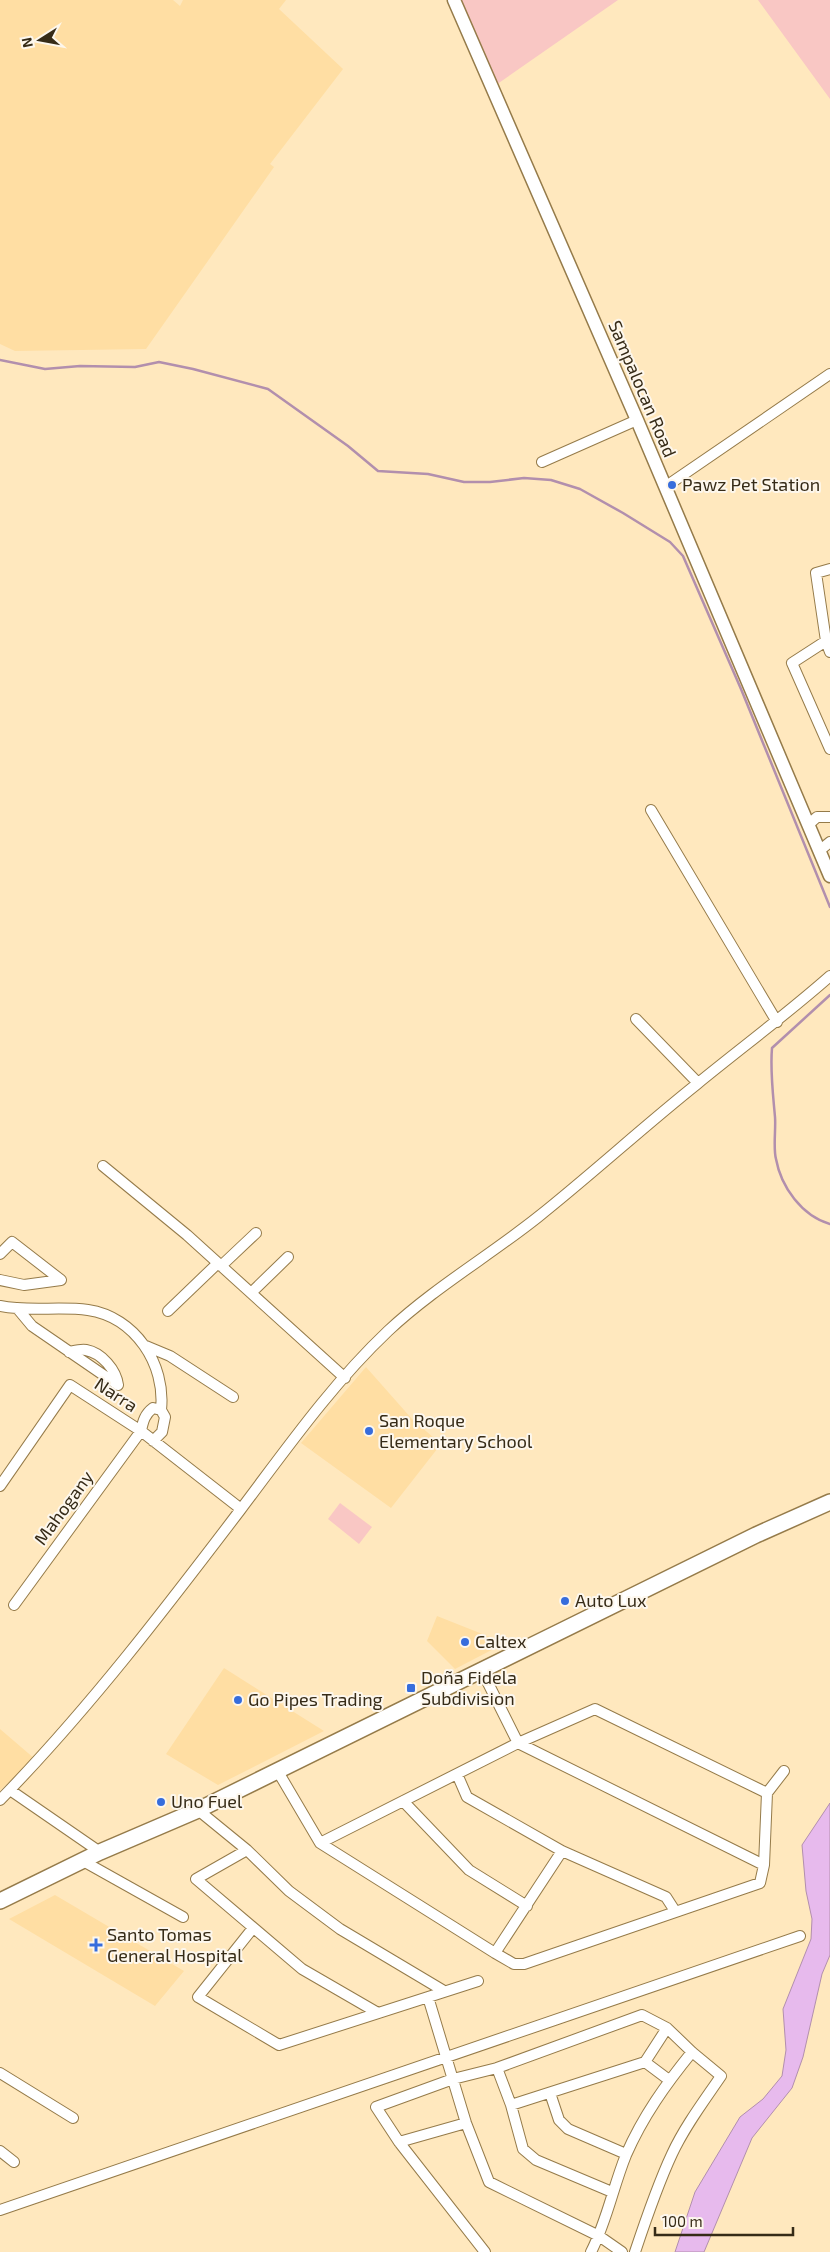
<svg xmlns="http://www.w3.org/2000/svg" width="830" height="2252" font-family="'Exo 2',sans-serif">
<rect width="100%" height="100%" fill="#ffe8be"/>
<!-- built -->
<path fill="#ffdea3" d="M 0,0 L 173,0 L 180,6 L 183,0 L 286,0 L 279,9 L 343,69 L 270,164 L 274,167 L 146,349 L 15,351 L 0,344 Z
M 366,1367 L 412,1419 L 441,1444 L 391,1508 L 301,1443 Z
M 437,1616 L 505,1643 L 455,1669 L 427,1641 Z
M 224,1668 L 324,1731 L 218,1785 L 166,1754 Z
M 0,1729 L 35,1759 L 0,1790 Z
M 55,1895 L 184,1971 L 155,2006 L 9,1919 Z"/>
<!-- green -->
<path fill="#f9c7c4" d="M 455,0 L 618,0 L 493,87 Z
M 758,0 L 830,0 L 830,99 Z
M 340,1503 L 372,1527 L 359,1544 L 328,1519 Z"/>
<!-- water -->
<path fill="#e7baed" stroke="#b28fad" d="M 830,1803 L 830,1955 L 822,1974 L 803,2057 L 792,2088 L 752,2138 L 704,2252 L 675,2252 L 695,2192 L 740,2117 L 763,2099 L 782,2076 L 786,2050 L 783,2009 L 811,1939 L 812,1919 L 806,1891 L 802,1845 Z"/>
<g fill="none" stroke-linecap="round" stroke-linejoin="round">
<!-- stream -->
<path stroke="#b28fad" stroke-width="2.5" d="M 0,360 L 45,369 L 80,366 L 135,367 L 159,362 L 193,369 L 268,389 L 348,446 L 378,471 L 428,474 L 464,482 L 490,482 L 524,478 L 551,480 L 580,489 L 623,513 L 670,542 L 683,556 L 741,689 L 830,907
M 830,995 L 772,1048 C 770,1071 773,1094 775,1117 C 776,1129 773,1148 776,1159 C 781,1187 802,1216 830,1224"/>
<!-- minor casing -->
<g stroke="#957b4a" stroke-width="12">
<path id="minor" d="M 542,462 L 637,420
M 665,487 L 830,374
M 830,569 L 816,573 L 826,641 L 830,652
M 826,641 L 792,663 L 830,749
M 651,810 L 777,1022
M 808,825 L 817,817 L 830,817
M 819,851 L 830,842
M 636,1019 L 698,1083
M 103,1166 L 187,1235 L 345,1378
M 0,1254 L 12,1242 L 61,1280
M 221,1266 L 256,1233
M 0,1280 L 24,1285 L 61,1280
M 251,1293 L 288,1257
M 0,1306 C 29,1312 59,1306 88,1310 C 135,1317 166,1364 161,1410
M 17,1308 L 32,1326 L 118,1385
M 168,1311 L 218,1263
M 146,1346 L 170,1356 L 233,1397
M 69,1352 C 74,1351 81,1349 86,1350 C 102,1353 116,1370 118,1385
M 0,1486 L 70,1385 L 141,1431 L 241,1509
M 14,1605 L 141,1431 C 143,1421 145,1414 153,1408 L 161,1410 L 165,1417 L 162,1432 L 153,1441
M 277,1770 L 320,1843 L 495,1953 L 562,1851
M 457,1774 L 467,1797 L 562,1851 L 666,1897 L 675,1911
M 10,1790 L 100,1852
M 767,1793 L 784,1771
M 0,1800 C 88,1710 165,1609 241,1509 C 287,1448 332,1384 388,1331 C 434,1288 489,1256 538,1217 C 592,1174 643,1127 697,1084 C 741,1048 787,1014 830,976
M 403,1801 L 469,1870 L 527,1906
M 198,1810 L 247,1850 L 289,1891 L 340,1929 L 444,1991
M 320,1843 L 518,1743 L 595,1709 L 767,1793 L 764,1865 L 518,1743 L 482,1671
M 247,1850 L 196,1879 L 302,1969 L 378,2013
M 83,1861 L 183,1917
M 253,1928 L 198,1997 L 279,2045 L 478,1981
M 495,1953 L 514,1964 L 524,1964 L 760,1883 L 764,1865
M 428,1997 L 466,2123 L 489,2182 L 599,2236 L 622,2252
M 645,2062 L 669,2080
M 497,2068 L 511,2105 L 523,2149 L 536,2160 L 612,2192
M 0,2073 L 73,2118
M 550,2093 L 559,2120 L 568,2129 L 626,2154
M 511,2105 L 645,2062 L 667,2028
M 399,2142 L 466,2123
M 0,2151 L 14,2162
M 0,2210 L 800,1936
M 485,2252 L 399,2142 L 376,2107 L 453,2079 L 497,2068 L 642,2015 L 667,2028 L 692,2052 L 721,2076 C 704,2101 685,2126 672,2154 C 657,2186 646,2219 635,2252
M 591,2252 C 607,2221 613,2187 626,2155 C 643,2116 666,2084 692,2052"/>
</g>
<!-- major casing -->
<g stroke="#957b4a" stroke-width="15">
<path id="major" d="M 454,0 L 637,420 L 830,876"/>
</g>
<!-- highway casing -->
<g stroke="#957b4a" stroke-width="18">
<path id="highway" d="M 0,1901 L 100,1852 L 198,1810 L 756,1535 L 830,1502"/>
</g>
<!-- minor -->
<use href="#minor" stroke="#fff" stroke-width="10"/>
<!-- major -->
<use href="#major" stroke="#fff" stroke-width="12"/>
<!-- highway -->
<use href="#highway" stroke="#fff" stroke-width="15"/>
</g>
<!-- markers -->
<g fill="#376ddc" stroke="#fdf7ed" stroke-width="2">
<circle cx="672" cy="485" r="5"/>
<circle cx="369" cy="1431" r="5"/>
<circle cx="565" cy="1601" r="5"/>
<circle cx="465" cy="1642" r="5"/>
<rect x="406" y="1683" width="10" height="10" rx="2.5"/>
<circle cx="238" cy="1700" r="5"/>
<circle cx="161" cy="1802" r="5"/>
<path d="M93.5 1937.5h5v5h5v5h-5v5h-5v-5h-5v-5h5z"/>
</g>
<g text-anchor="middle" stroke-width="4" stroke-linejoin="round" paint-order="stroke">
<!-- street labels -->
<g font-size="18" fill="#362b17" stroke="#fdf7ed">
<text transform="translate(642 389) rotate(67)" y="6">Sampalocan Road</text>
<text transform="translate(116 1395) rotate(33)" y="6">Narra</text>
<text transform="translate(64 1508) rotate(-54)" y="6">Mahogany</text>
</g>
<!-- poi labels -->
<g font-size="18" fill="#362b17" stroke="#fdf7ed" text-anchor="start">
<text x="682" y="491">Pawz Pet Station</text>
<text x="379" y="1427">San Roque<tspan x="379" dy="21">Elementary School</tspan></text>
<text x="575" y="1607">Auto Lux</text>
<text x="475" y="1648">Caltex</text>
<text x="421" y="1684">Doña Fidela<tspan x="421" dy="21">Subdivision</tspan></text>
<text x="248" y="1706">Go Pipes Trading</text>
<text x="171" y="1808">Uno Fuel</text>
<text x="107" y="1941">Santo Tomas<tspan x="107" dy="21">General Hospital</tspan></text>
</g>
</g>
<!-- north arrow -->
<g transform="translate(40 40) rotate(259)" stroke="#fdf7ed" stroke-width="4" paint-order="stroke">
<path d="M0-4L9 19L0 12L-9 19Z" fill="#362b17"/>
<text y="-8" font-size="14" font-weight="bold" text-anchor="middle" fill="#362b17">N</text>
</g>
<!-- scale -->
<path d="M655 2227v8h138v-8" fill="none" stroke="#362b17" stroke-width="2.5"/>
<text x="662" y="2227" font-size="15" fill="#362b17" stroke="#fdf7ed" stroke-width="4" paint-order="stroke">100 m</text>
</svg>
